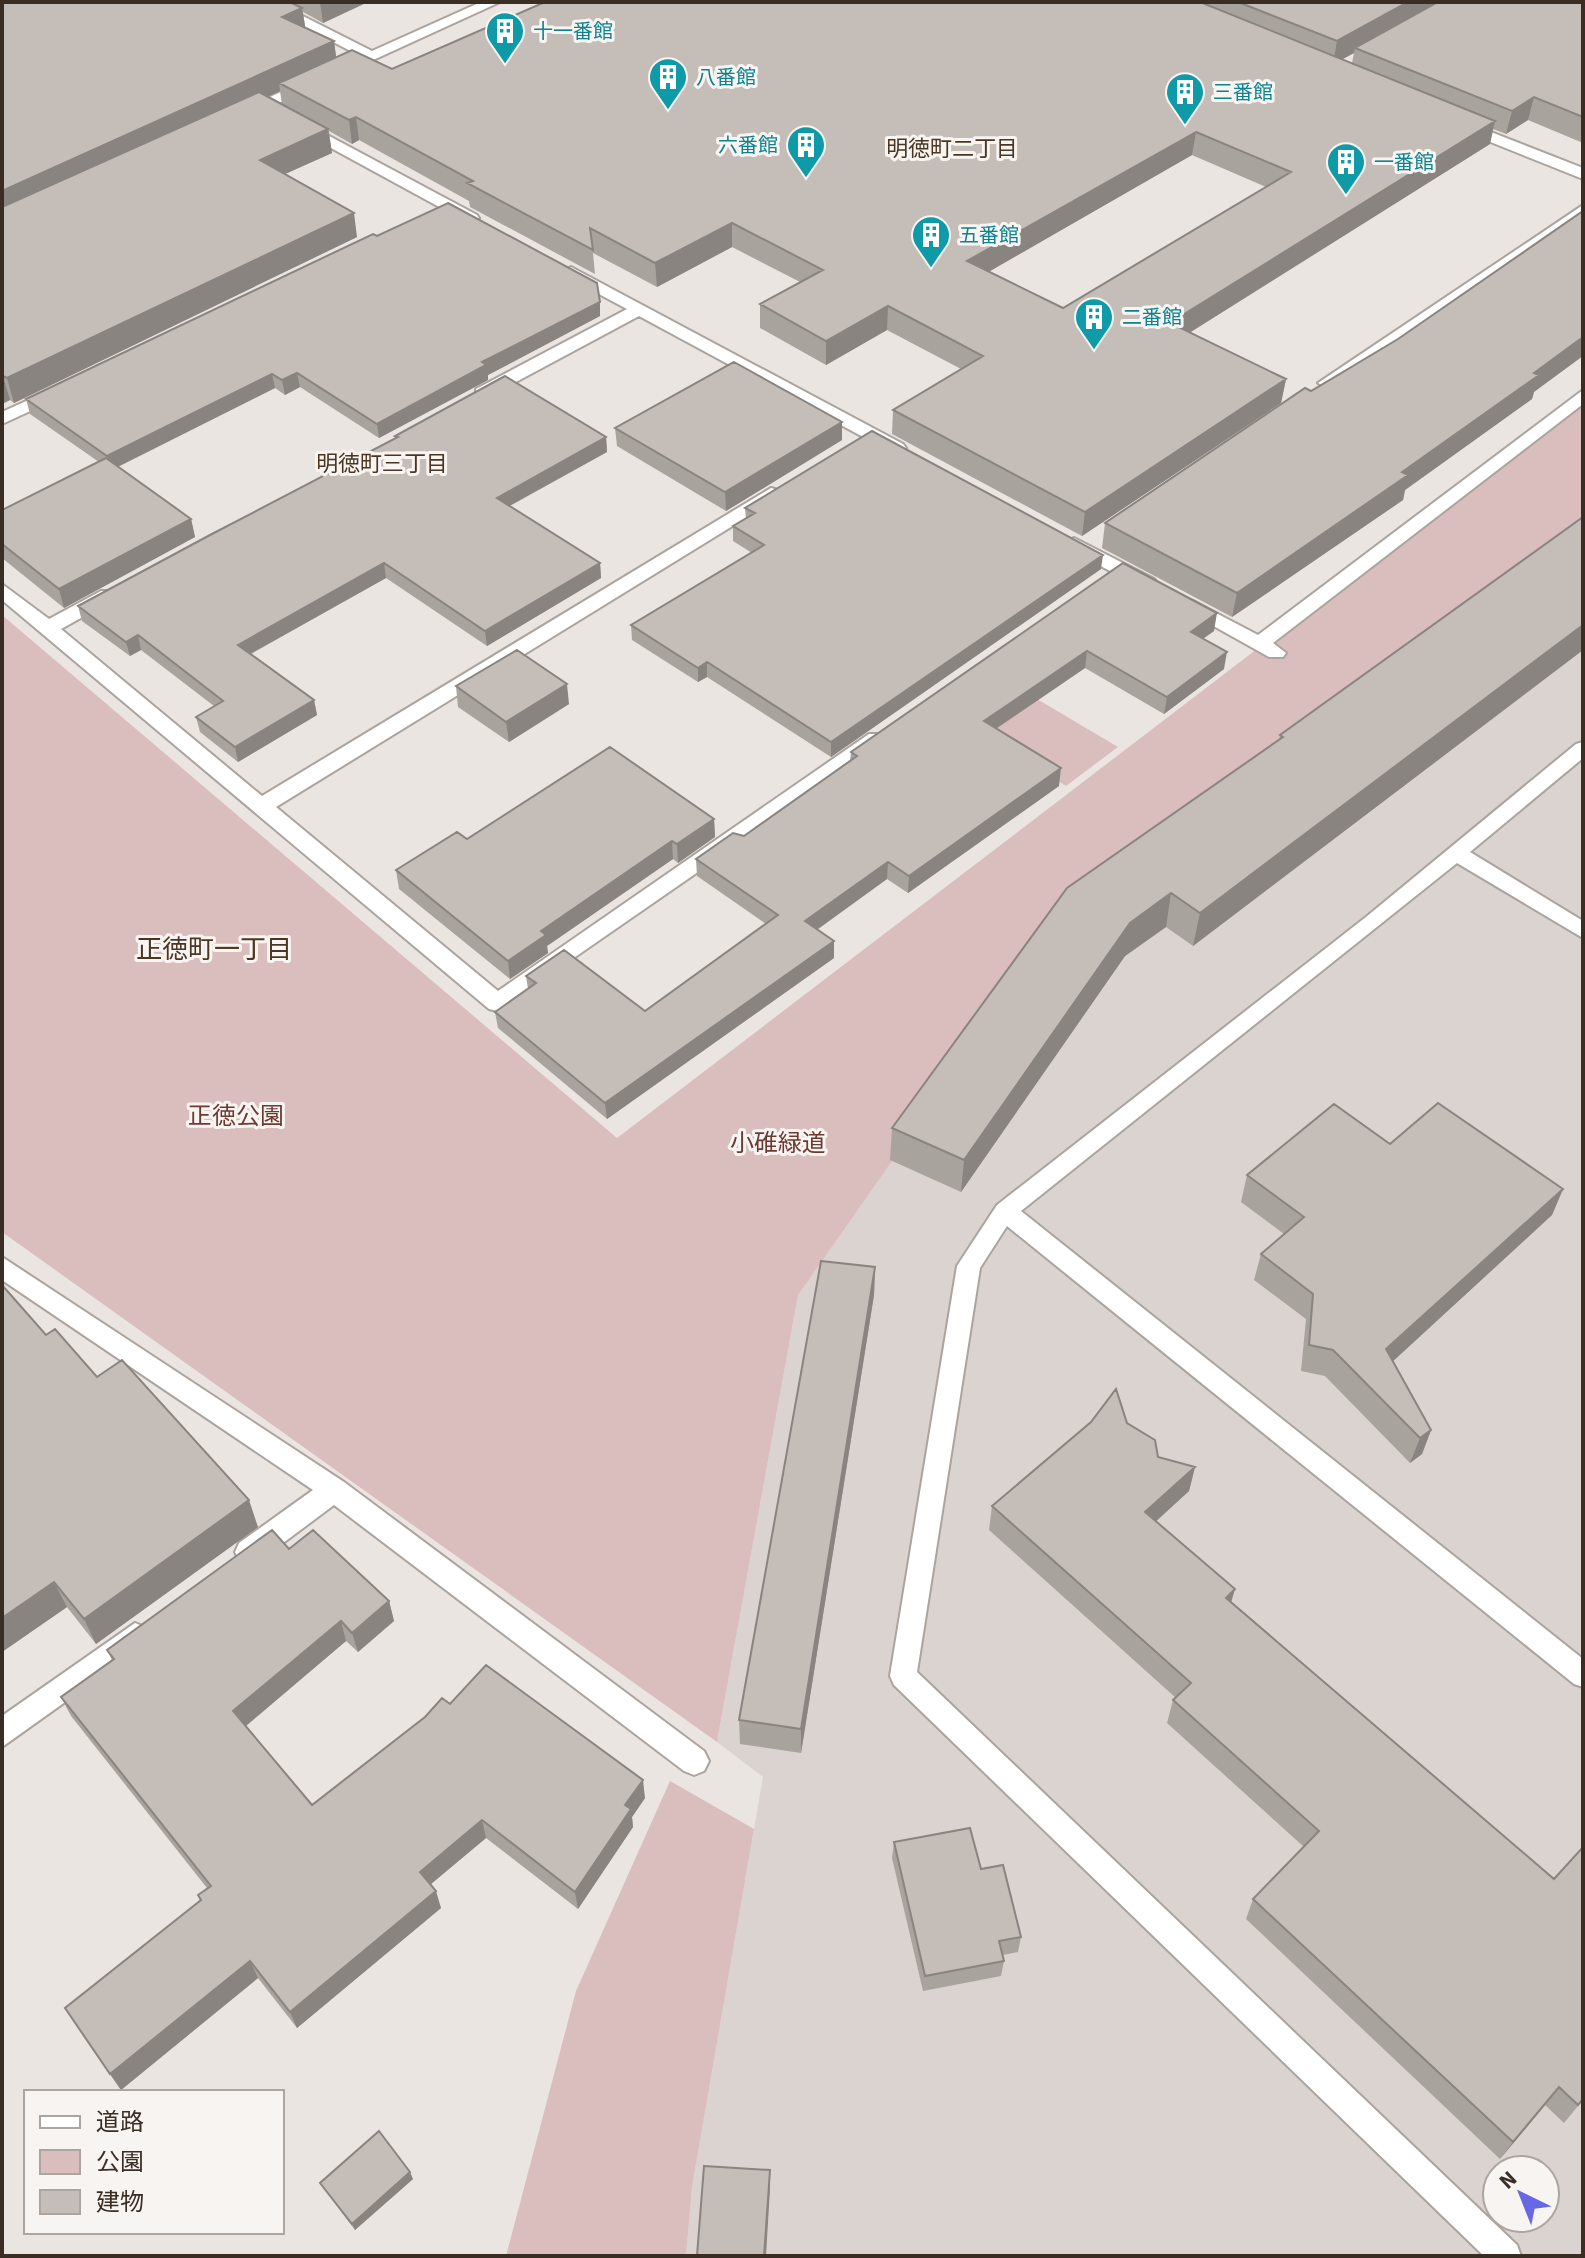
<svg xmlns="http://www.w3.org/2000/svg" width="1585" height="2258" font-family="'Source Sans 3','Noto Sans JP',sans-serif">
<rect width="100%" height="100%" fill="#ebe5e2"/>
<!-- built -->
<path fill="#dad3d0" fill-rule="evenodd" d="M 1583,537 L 1583,2256 L 686,2256 L 692,2187 L 763,1777 L 717,1742 L 798,1295 L 851,1208 L 1063,917 ZM 1497,2170 L 1545,2170 L 1545,2218 L 1497,2218 Z"/>
<!-- green -->
<path fill="#dabebd" d="M 1583,400 L 1583,537 L 1063,917 L 798,1295 L 717,1742 L 2,1232 L 2,615 L 617,1138 Z
M 995,674 L 1118,747 L 1066,786 L 942,710 Z
M 670,1781 L 754,1829 L 692,2187 L 686,2256 L 506,2256 L 576,1991 Z"/>
<g fill="none" stroke-linecap="round" stroke-linejoin="round">
<!-- service casing -->
<g stroke="#aba39e" stroke-width="4">
<path id="service" d="M 1583,742 L 1583,758 L 1470,852 L 1583,921 L 1583,938 L 1457,863 L 1021,1211 L 1583,1659 L 1583,1687 L 1574,1684 L 1007,1226 L 980,1268 L 917,1672 L 1517,2245 L 1521,2256 L 1484,2256 L 894,1685 L 890,1676 L 957,1266 L 997,1205 L 1366,917 L 1576,744 Z"/>
</g>
<!-- minor casing -->
<g stroke="#aba39e" stroke-width="4">
<path id="minor" d="M 257,2 L 275,2 L 372,51 L 481,2 L 500,2 L 244,119 L 239,117 L 239,111 L 360,56 Z
M 303,122 L 477,215 L 479,218 L 465,221 L 298,130 L 295,127 Z
M 1583,205 L 1583,217 L 1333,387 L 1327,388 L 1318,383 Z
M 571,267 L 903,444 L 906,448 L 903,452 L 891,452 L 639,316 L 488,397 L 476,397 L 476,389 L 627,309 L 565,276 L 563,272 Z
M 57,387 L 63,388 L 63,396 L 2,424 L 2,412 Z
M 1583,390 L 1583,404 L 1273,643 L 1286,653 L 1283,657 L 1269,657 L 1176,605 L 1186,599 L 1193,601 L 1258,635 Z
M 771,488 L 778,490 L 778,498 L 276,807 L 498,991 L 869,734 L 883,734 L 886,739 L 883,744 L 497,1011 L 489,1009 L 2,600 L 2,584 L 49,619 L 101,591 L 115,591 L 118,595 L 115,599 L 61,629 L 262,796 Z
M 1074,538 L 1154,579 L 1157,583 L 1154,587 L 1140,587 L 1067,548 L 1065,544 Z
M 2,1257 L 344,1482 L 704,1751 L 709,1761 L 704,1771 L 694,1775 L 684,1771 L 334,1505 L 259,1561 L 249,1564 L 239,1561 L 235,1552 L 239,1543 L 313,1490 L 2,1280 Z
M 135,1623 L 145,1627 L 149,1636 L 145,1645 L 2,1747 L 2,1716 Z"/>
</g>
<!-- tertiary casing -->
<g stroke="#aba39e" stroke-width="4">
<path id="tertiary" d="M 1458,123 L 1468,123 L 1583,168 L 1583,179 L 1458,129 Z"/>
</g>
<!-- service -->
<use href="#service" fill="#fff" fill-rule="evenodd"/>
<!-- minor -->
<use href="#minor" fill="#fff" fill-rule="evenodd"/>
<!-- tertiary -->
<use href="#tertiary" fill="#fff" fill-rule="evenodd"/>
</g>
<!-- wall -->
<path fill="#a9a39e" fill-rule="evenodd" d="M 2,2 L 368,2 L 323,23 L 303,12 L 305,28 L 334,41 L 336,57 L 392,69 L 545,2 L 1583,2 L 1583,143 L 1528,120 L 1506,134 L 1493,129 L 1490,144 L 1190,332 L 1286,379 L 1281,403 L 1082,536 L 892,434 L 893,410 L 961,369 L 887,330 L 826,365 L 760,328 L 760,304 L 800,282 L 732,247 L 657,287 L 593,253 L 595,274 L 470,207 L 469,201 L 359,140 L 352,144 L 329,131 L 332,153 L 285,174 L 357,237 L 14,403 L 10,400 L 2,404 ZM 1354,53 L 1352,63 L 1342,59 L 1343,59 ZM 280,91 L 282,105 L 267,97 ZM 1192,155 L 1266,187 L 1063,308 L 989,271 Z
M 377,236 L 600,302 L 600,316 L 488,375 L 488,380 L 379,438 L 300,387 L 285,395 L 275,388 L 118,467 L 191,519 L 195,537 L 64,608 L 2,558 L 2,510 L 99,462 L 30,414 L 26,399 Z
M 1398,339 L 1534,392 L 1532,399 L 1405,490 L 1403,500 L 1232,617 L 1102,548 L 1105,523 L 1311,391 Z
M 615,428 L 842,440 L 726,511 L 617,446 Z
M 395,436 L 606,437 L 607,452 L 510,506 L 600,563 L 601,578 L 487,646 L 386,578 L 251,654 L 314,700 L 317,715 L 238,762 L 200,732 L 196,717 L 214,706 L 141,650 L 130,656 L 82,621 L 78,606 L 396,438 Z
M 745,508 L 1101,569 L 831,757 L 707,677 L 698,682 L 632,640 L 631,625 L 752,553 L 733,541 L 733,526 L 746,519 Z
M 1583,517 L 1583,650 L 1193,946 L 1166,927 L 1125,956 L 961,1192 L 890,1160 L 892,1128 L 1279,740 L 1280,735 Z
M 1123,563 L 1214,631 L 1203,639 L 1224,669 L 1164,714 L 1085,668 L 996,729 L 1059,786 L 908,893 L 887,879 L 817,930 L 834,941 L 834,958 L 607,1119 L 498,1028 L 495,1012 L 528,989 L 526,976 L 645,1011 L 766,924 L 697,876 L 696,859 L 744,836 L 850,761 L 851,752 Z
M 456,686 L 569,704 L 509,742 L 458,707 Z
M 714,819 L 715,837 L 678,863 L 673,859 L 547,946 L 548,953 L 510,979 L 399,889 L 396,870 L 467,839 Z
M 1390,1144 L 1563,1189 L 1552,1215 L 1393,1361 L 1431,1430 L 1422,1454 L 1410,1463 L 1325,1376 L 1301,1371 L 1306,1319 L 1254,1280 L 1261,1254 L 1284,1234 L 1241,1202 L 1247,1175 Z
M 875,1267 L 874,1295 L 801,1753 L 740,1744 L 739,1720 Z
M 2,1285 L 46,1335 L 97,1377 L 258,1527 L 96,1644 L 67,1607 L 2,1652 Z
M 1127,1423 L 1158,1457 L 1195,1467 L 1189,1491 L 1156,1521 L 1232,1602 L 1554,1879 L 1583,1847 L 1583,2100 L 1564,2123 L 1545,2105 L 1500,2159 L 1246,1919 L 1253,1899 L 1304,1847 L 1167,1723 L 1173,1700 L 1176,1698 L 989,1530 L 992,1506 Z
M 289,1549 L 389,1601 L 394,1621 L 358,1652 L 346,1641 L 246,1726 L 312,1805 L 450,1704 L 645,1798 L 632,1817 L 633,1827 L 578,1909 L 486,1838 L 431,1884 L 441,1908 L 297,2028 L 258,1978 L 121,2090 L 65,2008 L 200,1901 L 198,1895 L 207,1888 L 71,1716 L 61,1697 L 112,1660 L 107,1650 Z
M 894,1842 L 981,1869 L 1021,1937 L 1018,1952 L 1003,1955 L 1004,1961 L 1001,1976 L 923,1991 L 892,1858 Z
M 413,2179 L 355,2230 L 324,2189 L 320,2183 Z"/>
<!-- shaded-wall -->
<path fill="#8a8481" d="M 320,2 L 368,2 L 323,23 Z
M 1408,2 L 1444,2 L 1355,48 L 1354,53 L 1333,64 L 1337,41 Z
M 302,8 L 306,31 L 282,17 Z
M 334,41 L 337,64 L 279,83 L 280,91 L 2,218 L 2,191 Z
M 1534,97 L 1528,120 L 1506,134 L 1512,111 Z
M 356,117 L 359,140 L 352,144 L 349,120 Z
M 1495,121 L 1490,144 L 1167,347 L 1170,323 Z
M 328,129 L 332,153 L 265,183 L 260,160 Z
M 1196,132 L 1192,155 L 966,285 L 967,261 Z
M 354,213 L 357,237 L 14,403 L 7,378 Z
M 732,223 L 732,247 L 657,287 L 655,263 Z
M 600,302 L 600,316 L 488,375 L 488,380 L 379,438 L 377,424 L 482,362 Z
M 888,306 L 887,330 L 826,365 L 826,341 Z
M 1583,337 L 1583,356 L 1534,392 L 1532,399 L 1405,490 L 1403,500 L 1232,617 L 1237,593 Z
M 297,373 L 300,387 L 285,395 L 282,380 Z
M 272,374 L 275,388 L 111,470 L 107,456 Z
M 3,376 L 10,400 L 2,404 L 2,377 Z
M 1286,379 L 1281,403 L 1082,536 L 1085,512 Z
M 842,422 L 842,440 L 726,511 L 725,492 Z
M 606,437 L 607,452 L 498,512 L 497,498 Z
M 191,519 L 195,537 L 64,608 L 59,589 Z
M 1103,555 L 1101,569 L 831,757 L 831,742 Z
M 384,563 L 386,578 L 241,659 L 238,645 Z
M 600,563 L 601,578 L 487,646 L 485,631 Z
M 1217,613 L 1214,631 L 1188,649 L 1191,632 Z
M 1583,625 L 1583,650 L 1193,946 L 1200,913 Z
M 138,635 L 141,650 L 130,656 L 126,642 Z
M 1087,651 L 1085,668 L 982,738 L 984,721 Z
M 1227,652 L 1224,669 L 1164,714 L 1167,697 Z
M 707,662 L 707,677 L 698,682 L 698,668 Z
M 567,684 L 569,704 L 509,742 L 506,722 Z
M 314,700 L 317,715 L 238,762 L 235,747 Z
M 1061,768 L 1059,786 L 908,893 L 909,876 Z
M 714,819 L 715,837 L 678,863 L 677,844 Z
M 672,841 L 673,859 L 547,946 L 548,953 L 510,979 L 508,961 L 541,931 Z
M 888,862 L 887,879 L 805,938 L 805,921 Z
M 1171,893 L 1166,927 L 1125,956 L 961,1192 L 964,1160 L 1130,923 Z
M 834,941 L 834,958 L 607,1119 L 605,1103 Z
M 1563,1189 L 1552,1215 L 1378,1375 L 1386,1349 Z
M 875,1267 L 874,1295 L 801,1753 L 801,1729 Z
M 1431,1430 L 1422,1454 L 1410,1463 L 1420,1438 Z
M 1195,1467 L 1189,1491 L 1140,1536 L 1145,1512 Z
M 249,1500 L 258,1527 L 96,1644 L 84,1619 Z
M 54,1582 L 67,1607 L 2,1652 L 2,1618 Z
M 1235,1589 L 1228,1613 L 1226,1598 Z
M 389,1601 L 394,1621 L 358,1652 L 352,1633 Z
M 341,1621 L 346,1641 L 241,1730 L 233,1711 Z
M 643,1780 L 645,1798 L 632,1817 L 633,1827 L 578,1909 L 575,1892 L 625,1805 Z
M 482,1820 L 486,1838 L 425,1889 L 420,1872 Z
M 436,1891 L 441,1908 L 297,2028 L 290,2012 Z
M 250,1961 L 258,1978 L 121,2090 L 110,2074 Z
M 1559,2087 L 1545,2105 L 1500,2159 L 1513,2142 Z
M 770,2170 L 770,2188 L 766,2256 L 764,2256 Z
M 410,2172 L 413,2179 L 355,2230 L 352,2224 Z"/>
<!-- building -->
<path fill="#c5bdb8" stroke="#8a8481" stroke-width="2" fill-rule="evenodd" d="M 2,2 L 290,2 L 302,8 L 282,17 L 334,41 L 2,191 Z
M 545,2 L 1200,2 L 1495,121 L 1170,323 L 1286,379 L 1085,512 L 893,410 L 983,356 L 888,306 L 826,341 L 760,304 L 823,270 L 732,223 L 655,263 L 590,228 L 593,250 L 467,183 L 473,181 L 356,117 L 349,120 L 279,83 L 352,50 L 392,69 ZM 1196,132 L 1291,172 L 1063,308 L 967,261 Z
M 1238,2 L 1408,2 L 1337,41 Z
M 1438,2 L 1583,2 L 1583,117 L 1534,97 L 1512,111 L 1355,48 Z
M 259,92 L 328,129 L 260,160 L 354,213 L 7,378 L 3,376 L 2,377 L 2,207 Z
M 448,203 L 597,283 L 600,302 L 482,362 L 486,365 L 377,424 L 297,373 L 282,380 L 272,374 L 107,456 L 26,399 L 373,234 L 377,236 Z
M 1583,211 L 1583,337 L 1534,373 L 1539,375 L 1402,472 L 1408,475 L 1237,593 L 1105,523 L 1305,388 L 1311,391 L 1398,339 Z
M 734,362 L 842,422 L 725,492 L 615,428 Z
M 505,376 L 606,437 L 497,498 L 600,563 L 485,631 L 384,563 L 238,645 L 314,700 L 235,747 L 196,717 L 223,701 L 138,635 L 126,642 L 78,606 L 210,535 L 398,437 L 395,436 Z
M 872,431 L 1103,555 L 831,742 L 707,662 L 698,668 L 631,625 L 764,545 L 733,526 L 755,513 L 745,508 Z
M 106,458 L 191,519 L 59,589 L 2,544 L 2,510 Z
M 1583,517 L 1583,625 L 1200,913 L 1171,893 L 1130,923 L 964,1160 L 892,1128 L 1067,888 L 1283,737 L 1280,735 Z
M 1123,563 L 1217,613 L 1191,632 L 1227,652 L 1167,697 L 1087,651 L 984,721 L 1061,768 L 909,876 L 888,862 L 805,921 L 834,941 L 605,1103 L 495,1012 L 536,983 L 526,976 L 564,950 L 645,1011 L 778,915 L 696,859 L 733,833 L 744,836 L 857,756 L 851,752 Z
M 517,650 L 567,684 L 506,722 L 456,686 Z
M 610,747 L 714,819 L 677,844 L 672,841 L 541,931 L 546,935 L 508,961 L 396,870 L 457,832 L 467,839 Z
M 1438,1103 L 1563,1189 L 1386,1349 L 1431,1430 L 1420,1438 L 1333,1350 L 1309,1345 L 1313,1294 L 1261,1254 L 1304,1217 L 1247,1175 L 1334,1104 L 1390,1144 Z
M 821,1261 L 875,1267 L 801,1729 L 739,1720 Z
M 2,1285 L 46,1335 L 55,1329 L 97,1377 L 122,1360 L 249,1500 L 84,1619 L 54,1582 L 2,1618 Z
M 1116,1389 L 1127,1423 L 1155,1440 L 1158,1457 L 1195,1467 L 1145,1512 L 1235,1589 L 1226,1598 L 1554,1879 L 1583,1847 L 1583,2099 L 1578,2105 L 1559,2087 L 1513,2142 L 1253,1899 L 1319,1831 L 1173,1700 L 1191,1683 L 992,1506 L 1091,1422 Z
M 272,1530 L 289,1549 L 313,1530 L 389,1601 L 352,1633 L 341,1621 L 233,1711 L 312,1805 L 425,1717 L 442,1698 L 450,1704 L 486,1665 L 643,1780 L 625,1805 L 631,1809 L 575,1892 L 482,1820 L 420,1872 L 436,1891 L 290,2012 L 250,1961 L 110,2074 L 65,2008 L 201,1900 L 198,1895 L 211,1886 L 61,1697 L 114,1659 L 107,1650 Z
M 970,1828 L 981,1869 L 1003,1865 L 1021,1937 L 999,1941 L 1004,1961 L 925,1976 L 894,1842 Z
M 379,2131 L 410,2172 L 352,2224 L 320,2183 Z
M 704,2166 L 770,2170 L 764,2256 L 697,2256 Z"/>
<!-- icons -->
<defs>
<g id="building-pin" transform="scale(2)"><path d="M0 17L-7.5 6A9.5 9.5 0 1 1 7.5 6Z" fill="#0f9aa8" stroke="#f8f4f2"/><path d="M-4-6H4V6H1V3H-1V6H-4ZM-2.5-4.3h1.7v1.8h-1.7ZM.8-4.3h1.7v1.8H.8ZM-2.5-1h1.7V.8h-1.7ZM.8-1h1.7V.8H.8Z" fill="#fff"/></g>
</defs>
<g fill-rule="evenodd">
<use href="#building-pin" x="505" y="31"/>
<use href="#building-pin" x="668" y="77"/>
<use href="#building-pin" x="1185" y="92"/>
<use href="#building-pin" x="806" y="145"/>
<use href="#building-pin" x="1346" y="162"/>
<use href="#building-pin" x="931" y="235"/>
<use href="#building-pin" x="1094" y="317"/>
</g>
<g text-anchor="middle" stroke-width="6" stroke-linejoin="round" paint-order="stroke">
<!-- far-culture labels -->
<g font-size="20" fill="#0d838f" stroke="#f8f4f2" text-anchor="start">
<text x="533" y="38">十一番館</text>
<text x="696" y="84">八番館</text>
<text x="1213" y="99">三番館</text>
<text x="778" y="152" text-anchor="end">六番館</text>
<text x="1374" y="169">一番館</text>
<text x="959" y="242">五番館</text>
<text x="1122" y="324">二番館</text>
</g>
<!-- far-neighbourhood labels -->
<g font-size="22" fill="#4a3622" stroke="#f8f4f2">
<text x="952" y="156">明徳町二丁目</text>
<text x="382" y="471">明徳町三丁目</text>
</g>
<!-- park labels -->
<g font-size="24" fill="#6c3a32" stroke="#f8f4f2">
<text x="236" y="1124">正徳公園</text>
<text x="778" y="1151">小碓緑道</text>
</g>
<!-- neighbourhood labels -->
<g font-size="26" fill="#4a3622" stroke="#f8f4f2">
<text x="214" y="958">正徳町一丁目</text>
</g>
</g>
<!-- border -->
<rect width="1585" height="2258" fill="none" stroke="#3a2e24" stroke-width="8"/>
<!-- legend -->
<rect x="24" y="2090" width="260" height="144" fill="#f8f4f2" stroke="#aca5a0" stroke-width="2"/>
<rect x="40" y="2116" width="40" height="12" fill="#ffffff" stroke="#aca5a0" stroke-width="2"/>
<text x="96" y="2130" font-size="24" fill="#3a2e24">道路</text>
<rect x="40" y="2150" width="40" height="24" fill="#dabebd" stroke="#aca5a0" stroke-width="2"/>
<text x="96" y="2170" font-size="24" fill="#3a2e24">公園</text>
<rect x="40" y="2190" width="40" height="24" fill="#c5bdb8" stroke="#aca5a0" stroke-width="2"/>
<text x="96" y="2210" font-size="24" fill="#3a2e24">建物</text>
<!-- north arrow -->
<g transform="translate(1521 2194) rotate(317)"><circle r="38" fill="#f8f4f2" stroke="#aca5a0" stroke-width="2"/>
<path d="M0-6L14 30L0 20L-14 30Z" fill="#6768e3"/>
<text y="-12" font-size="22" font-weight="bold" text-anchor="middle" fill="#3a2e24">N</text>
</g>
</svg>
